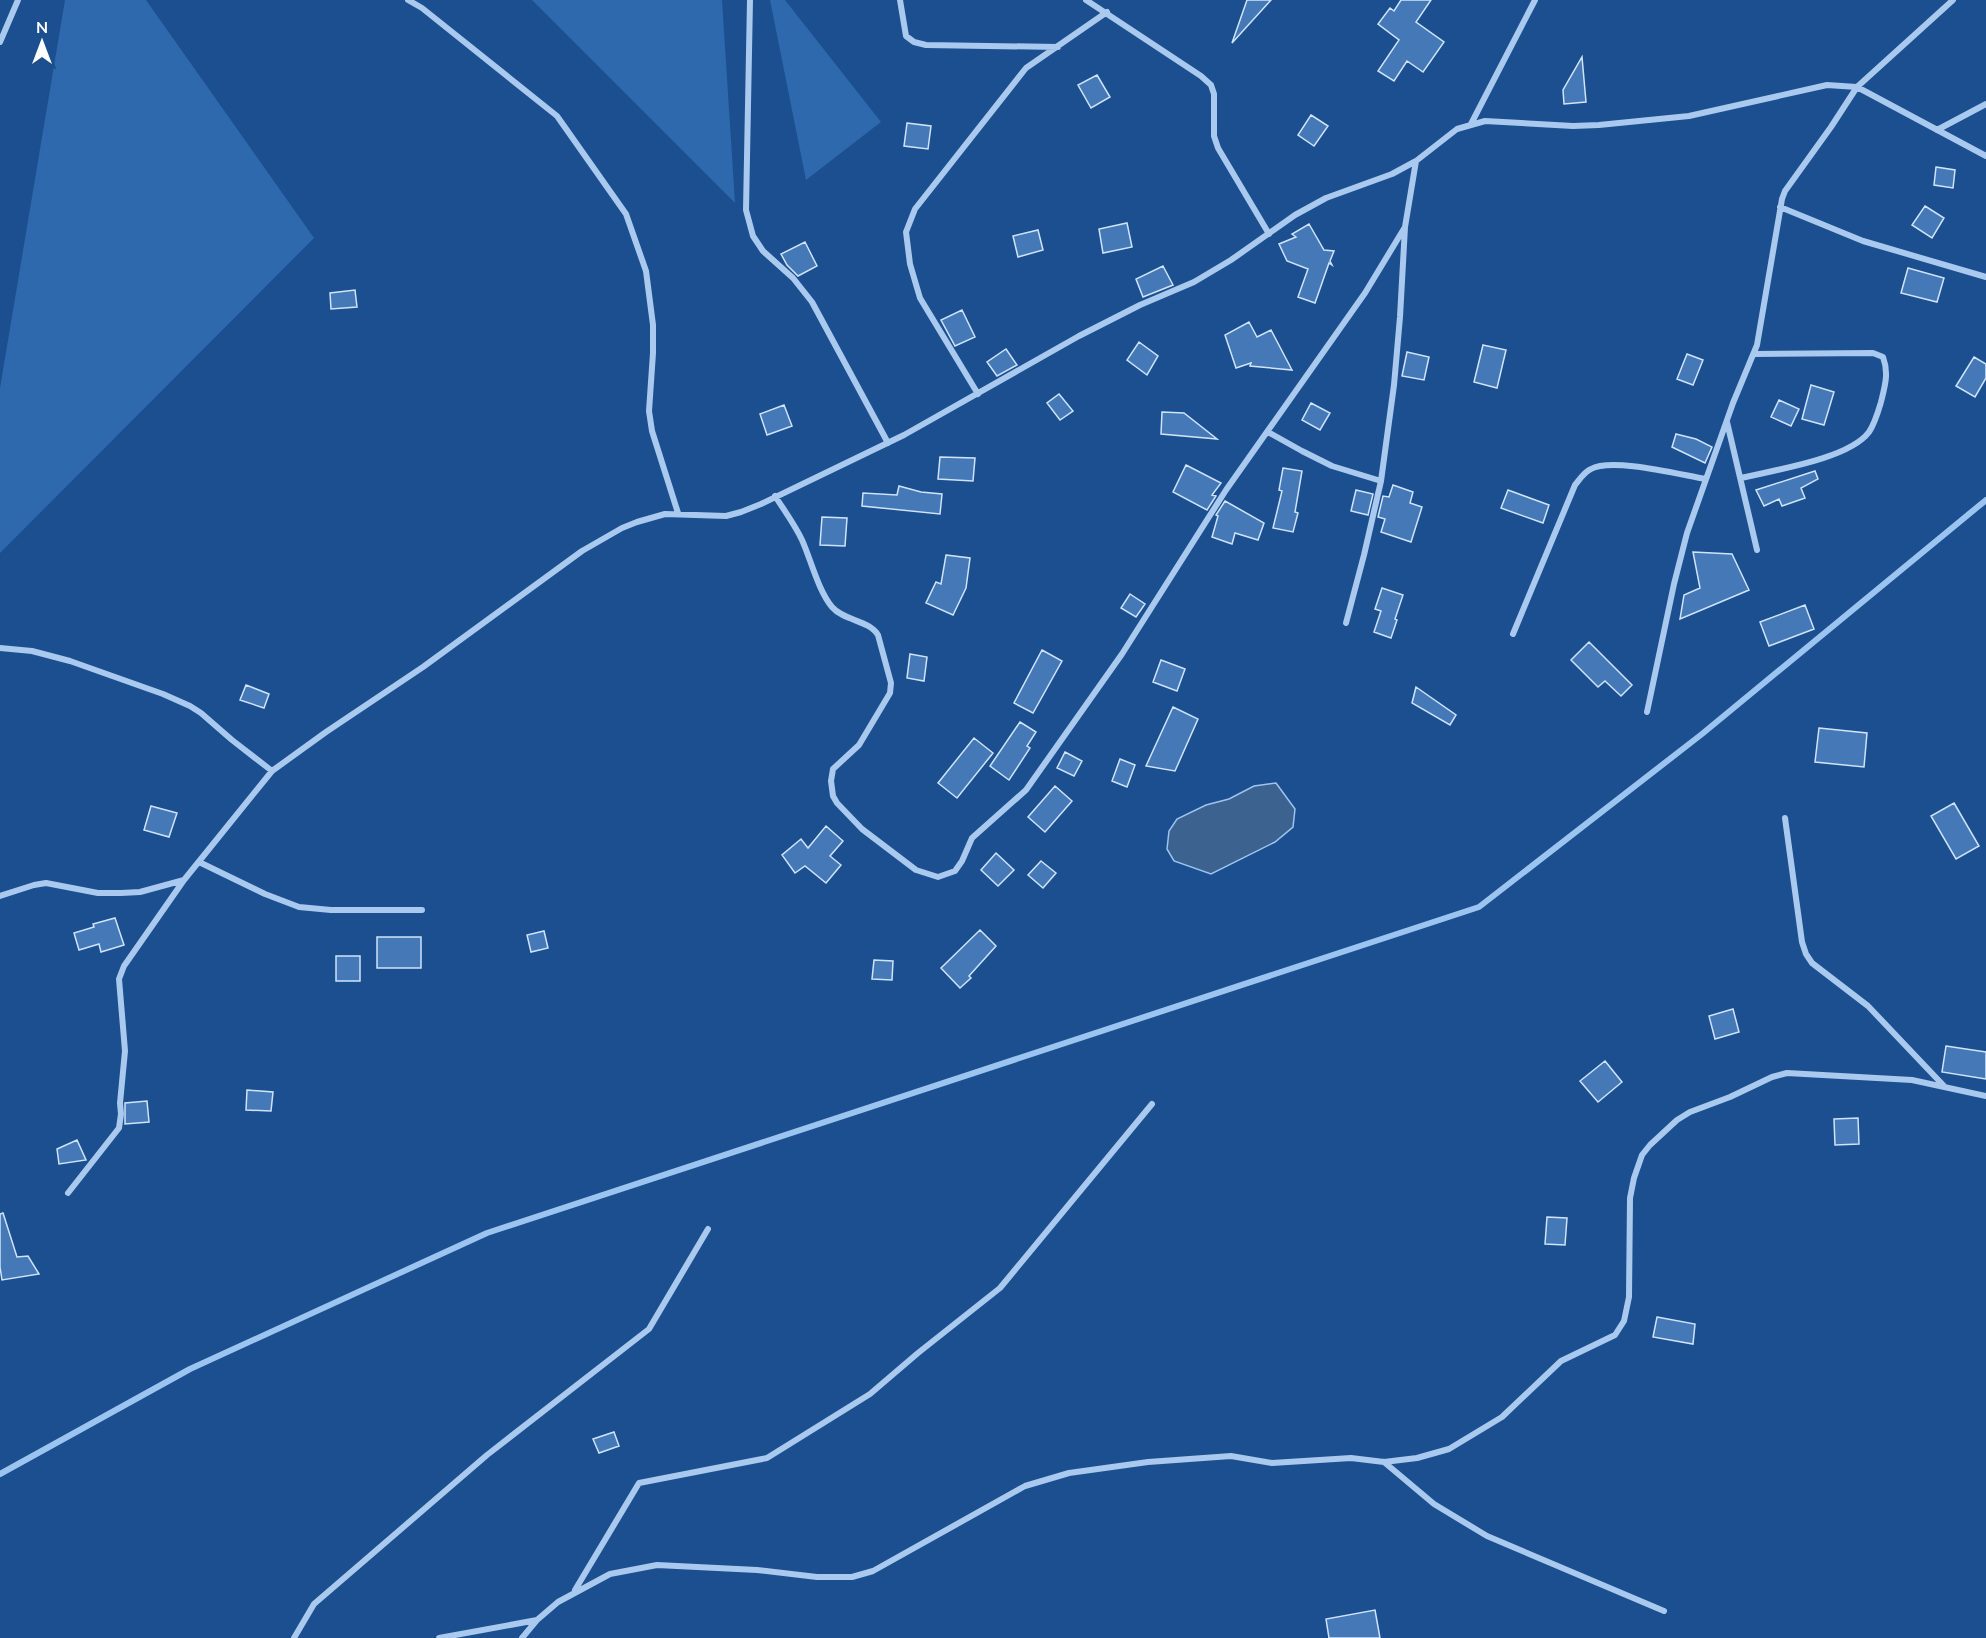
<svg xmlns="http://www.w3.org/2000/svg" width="1986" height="1638" font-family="Mulish,sans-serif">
<rect width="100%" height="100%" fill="#1b4f8f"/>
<!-- green -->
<path fill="#2e69ad" d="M 65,0 L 146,0 L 314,238 L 0,553 L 0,388 Z
M 532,0 L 722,0 L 735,203 Z
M 770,0 L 785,0 L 881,122 L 806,180 Z"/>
<!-- water -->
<path fill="#3c6290" stroke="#9cc4f0" stroke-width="1.5" d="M 1276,783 L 1295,809 L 1293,827 L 1275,842 L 1211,874 L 1174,861 L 1167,849 L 1169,831 L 1177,819 L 1206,805 L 1229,799 L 1254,786 Z"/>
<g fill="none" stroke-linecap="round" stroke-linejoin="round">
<!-- stream -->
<path stroke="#9cc4f0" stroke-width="6" d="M 0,1474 L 190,1369 L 487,1233 L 1479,907 L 1702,734 L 1986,500"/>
</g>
<!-- building -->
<path fill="#4478b7" stroke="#cfe3fa" stroke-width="1.5" d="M 1247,0 L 1271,0 L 1232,43 Z
M 1401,0 L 1431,0 L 1416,22 L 1444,42 L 1423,72 L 1407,61 L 1394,81 L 1378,71 L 1399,40 L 1378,24 L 1390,8 L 1394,11 Z
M 1582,57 L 1586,102 L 1564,104 L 1563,90 Z
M 1097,75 L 1110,97 L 1091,108 L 1078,85 Z
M 1311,115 L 1328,126 L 1314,146 L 1298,135 Z
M 907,123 L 931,126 L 928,149 L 904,146 Z
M 1936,167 L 1955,170 L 1953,188 L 1934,185 Z
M 1925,206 L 1944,218 L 1932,238 L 1912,225 Z
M 1127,223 L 1132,247 L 1103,253 L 1099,229 Z
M 1309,224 L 1324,250 L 1334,251 L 1330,261 L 1332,265 L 1329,263 L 1315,303 L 1298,297 L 1308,269 L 1287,261 L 1279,244 L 1296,237 L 1292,234 Z
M 1038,230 L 1043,250 L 1018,257 L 1013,236 Z
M 805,242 L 817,266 L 798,276 L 787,265 L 781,254 Z
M 1163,266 L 1173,285 L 1143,297 L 1136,279 Z
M 1908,268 L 1944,278 L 1937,302 L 1901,293 Z
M 355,290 L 357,307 L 331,309 L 330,293 Z
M 962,310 L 975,337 L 955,346 L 941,320 Z
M 1249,322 L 1257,337 L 1271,330 L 1292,370 L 1250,366 L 1251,363 L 1236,368 L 1225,335 Z
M 1139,342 L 1158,356 L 1147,375 L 1127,360 Z
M 1483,345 L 1506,350 L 1497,388 L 1474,382 Z
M 1006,349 L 1017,365 L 997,376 L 987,362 Z
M 1407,352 L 1429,357 L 1424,380 L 1402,376 Z
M 1687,354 L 1703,360 L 1693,385 L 1677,379 Z
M 1974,357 L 1986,364 L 1986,378 L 1975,397 L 1956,386 Z
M 1811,385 L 1834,392 L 1824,425 L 1802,419 Z
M 1059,394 L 1073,411 L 1060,420 L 1047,403 Z
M 1779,400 L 1799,409 L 1791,426 L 1771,417 Z
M 1311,403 L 1330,413 L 1320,430 L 1302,420 Z
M 784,405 L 792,426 L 767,435 L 760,414 Z
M 1162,412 L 1184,413 L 1217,439 L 1161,434 Z
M 1676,434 L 1696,439 L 1712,447 L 1705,463 L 1672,447 Z
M 940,457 L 975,458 L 973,481 L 938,479 Z
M 1186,465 L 1221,483 L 1212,495 L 1216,496 L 1207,510 L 1173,492 Z
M 1283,468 L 1302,471 L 1295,512 L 1298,513 L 1293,532 L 1273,528 L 1282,491 L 1279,490 Z
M 1815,471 L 1818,479 L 1801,488 L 1805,498 L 1782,506 L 1779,499 L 1764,506 L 1756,490 Z
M 1393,485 L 1413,492 L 1410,503 L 1422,507 L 1411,542 L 1381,532 L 1385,519 L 1378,517 L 1383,496 L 1389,497 Z
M 899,486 L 921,492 L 942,494 L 940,514 L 862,506 L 863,493 L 897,495 Z
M 1356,490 L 1373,494 L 1368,515 L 1351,511 Z
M 1508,490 L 1549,505 L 1543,523 L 1501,508 Z
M 1225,501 L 1264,523 L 1258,540 L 1235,533 L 1232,544 L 1212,537 L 1218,516 L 1216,515 Z
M 822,517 L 847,518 L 845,546 L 820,545 Z
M 1693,552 L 1732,554 L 1749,590 L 1680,619 L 1684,595 L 1700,588 Z
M 946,555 L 970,558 L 966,588 L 953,615 L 926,603 L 936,582 L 941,584 Z
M 1382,588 L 1403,595 L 1395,619 L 1397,620 L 1391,638 L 1374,632 L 1381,611 L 1375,609 Z
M 1130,594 L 1145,604 L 1136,617 L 1121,608 Z
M 1805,605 L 1814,629 L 1769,646 L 1760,622 Z
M 1589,642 L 1632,685 L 1621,696 L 1605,681 L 1598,687 L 1571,660 Z
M 1042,650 L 1062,661 L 1033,713 L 1014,703 Z
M 910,654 L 927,657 L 924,681 L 907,678 Z
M 1161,660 L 1185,669 L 1177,691 L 1153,682 Z
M 246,685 L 269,694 L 264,708 L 240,700 Z
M 1416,687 L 1456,715 L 1450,725 L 1412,703 Z
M 1173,707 L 1198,719 L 1175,771 L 1146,766 Z
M 1020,722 L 1036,732 L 1027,746 L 1030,748 L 1009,780 L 990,766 Z
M 1819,728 L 1867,733 L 1864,767 L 1815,762 Z
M 974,738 L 993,753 L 957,798 L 938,783 Z
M 1065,752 L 1082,761 L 1074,776 L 1057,768 Z
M 1120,759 L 1135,765 L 1127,787 L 1112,781 Z
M 1055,786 L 1072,801 L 1045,832 L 1028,817 Z
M 1954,803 L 1979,846 L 1956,859 L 1931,816 Z
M 151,806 L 177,813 L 169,837 L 144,830 Z
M 826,826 L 843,841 L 830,856 L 841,865 L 826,883 L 805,866 L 795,873 L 782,855 L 801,839 L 808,848 Z
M 996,853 L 1014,870 L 998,886 L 981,870 Z
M 1041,861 L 1056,873 L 1043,888 L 1028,875 Z
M 115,918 L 124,945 L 101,952 L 99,944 L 79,950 L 74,933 L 94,927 L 93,924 Z
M 980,930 L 996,946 L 969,976 L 971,978 L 960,988 L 941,968 Z
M 544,931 L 548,948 L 531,952 L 527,935 Z
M 377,937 L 421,937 L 421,968 L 377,968 Z
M 336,956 L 360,956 L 360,981 L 336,981 Z
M 874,960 L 893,961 L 892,980 L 872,979 Z
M 1733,1009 L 1739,1032 L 1715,1039 L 1709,1016 Z
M 1946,1046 L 1986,1052 L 1986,1079 L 1942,1072 Z
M 1605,1061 L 1622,1082 L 1598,1102 L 1580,1081 Z
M 247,1090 L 273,1092 L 271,1111 L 246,1110 Z
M 147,1101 L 149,1122 L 125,1124 L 125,1103 Z
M 1858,1118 L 1859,1144 L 1835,1145 L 1834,1119 Z
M 77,1140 L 86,1160 L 59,1164 L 57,1149 Z
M 3,1213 L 17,1257 L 28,1256 L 39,1274 L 2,1280 L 0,1267 L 0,1214 Z
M 1547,1217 L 1567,1218 L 1565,1245 L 1545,1244 Z
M 1657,1317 L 1695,1324 L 1693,1344 L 1653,1337 Z
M 614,1432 L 619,1446 L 599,1453 L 593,1439 Z
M 1375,1610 L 1380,1638 L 1329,1638 L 1326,1619 Z"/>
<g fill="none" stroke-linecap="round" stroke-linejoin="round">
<!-- minor -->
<path stroke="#a9c9ee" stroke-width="6" d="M 408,0 L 422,8 L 557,116 L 626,214 L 646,271 L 653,325 L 653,353 L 649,411 L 652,431 L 678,513
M 750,0 L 746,210 L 753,236 L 763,251 L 793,278 L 812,302 L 888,443
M 900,0 L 906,36 L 914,42 L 926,45 L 1058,47
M 1086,0 L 1201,76 L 1211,85 L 1214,94 L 1214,136 L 1218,148 L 1269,234
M 0,42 L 18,0
M 1471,124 L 1535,0
M 1937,130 L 1986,104
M 1780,207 L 1863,241 L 1986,277
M 978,394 L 920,298 L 910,264 L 906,232 L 915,209 L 1026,68 L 1107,12
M 1727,422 L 1757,550
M 1268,432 L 1302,451 L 1332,466 L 1381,481
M 1741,478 C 1774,470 1849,459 1869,432 C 1875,423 1878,412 1881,402 C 1885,386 1889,373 1883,357 L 1873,353 L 1754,354
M 775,496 C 784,510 795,525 802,540 C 811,560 818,590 832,607 C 844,621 869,620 878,635 L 891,683 L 890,693 L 859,745 L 833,769 L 831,781 L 833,796 L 837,803 L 862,829 L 916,870 L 938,877 L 955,871 L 962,861 L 972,838 L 1026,790 L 1122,654 L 1226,490 L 1365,293 L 1405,227
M 1346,623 L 1364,555 L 1381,481 L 1394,385 L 1400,317 L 1405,227 L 1416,161
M 1513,634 L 1575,485 C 1580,479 1584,472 1591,469 C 1612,457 1681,475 1706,479
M 0,648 L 32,651 L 70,661 L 163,694 L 190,706 L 201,713 L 232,740 L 272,771 L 326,732 L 423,667 L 582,551 L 622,528 L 637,522 L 665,514 L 726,516 L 741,512 L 761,504 L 904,435 L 1079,336 L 1140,305 L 1194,282 L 1231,260 L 1295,215 L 1326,198 L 1392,174 L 1416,161 L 1457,129 L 1485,121 L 1573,126 L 1599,125 L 1689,116 L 1827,85 L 1857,87 L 1953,0
M 1647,712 L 1674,584 L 1687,533 L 1733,403 L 1757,345 L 1782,199 L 1785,191 L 1831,127 L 1857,87 L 1986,156
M 1785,818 L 1802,942 L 1806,954 L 1812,963 L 1868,1006 L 1944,1086
M 199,862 L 265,894 L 299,907 L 331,910 L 422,910
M 0,896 L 34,885 L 46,883 L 98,893 L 121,893 L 140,892 L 184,880 L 272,771
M 68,1193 L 119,1128 L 121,1114 L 120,1103 L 125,1051 L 119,979 L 124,966 L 184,880
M 1384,1462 L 1434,1504 L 1487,1536 L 1664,1611
M 575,1590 L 639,1483 L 767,1458 L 870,1394 L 918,1353 L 1000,1288 L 1152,1104
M 294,1638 L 314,1604 L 487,1455 L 649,1329 L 708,1229
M 439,1638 L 537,1620
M 522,1638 L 537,1620 L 558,1602 L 610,1574 L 657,1565 L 757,1570 L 817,1577 L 852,1577 L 873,1571 L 1025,1486 L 1069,1473 L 1148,1462 L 1231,1456 L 1272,1463 L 1351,1458 L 1384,1462 L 1417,1458 L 1449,1449 L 1502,1417 L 1561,1361 L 1615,1335 L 1624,1321 L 1629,1297 L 1630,1198 L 1634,1178 L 1642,1155 L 1650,1145 L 1677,1120 L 1690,1112 L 1730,1097 L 1772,1077 L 1787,1073 L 1912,1080 L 1986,1096"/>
</g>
<!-- north arrow -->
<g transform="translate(42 42)" stroke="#1b4f8f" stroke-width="4.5" paint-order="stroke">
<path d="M0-4.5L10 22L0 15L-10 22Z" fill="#ffffff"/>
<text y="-9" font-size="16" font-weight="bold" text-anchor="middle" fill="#ffffff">N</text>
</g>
</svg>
